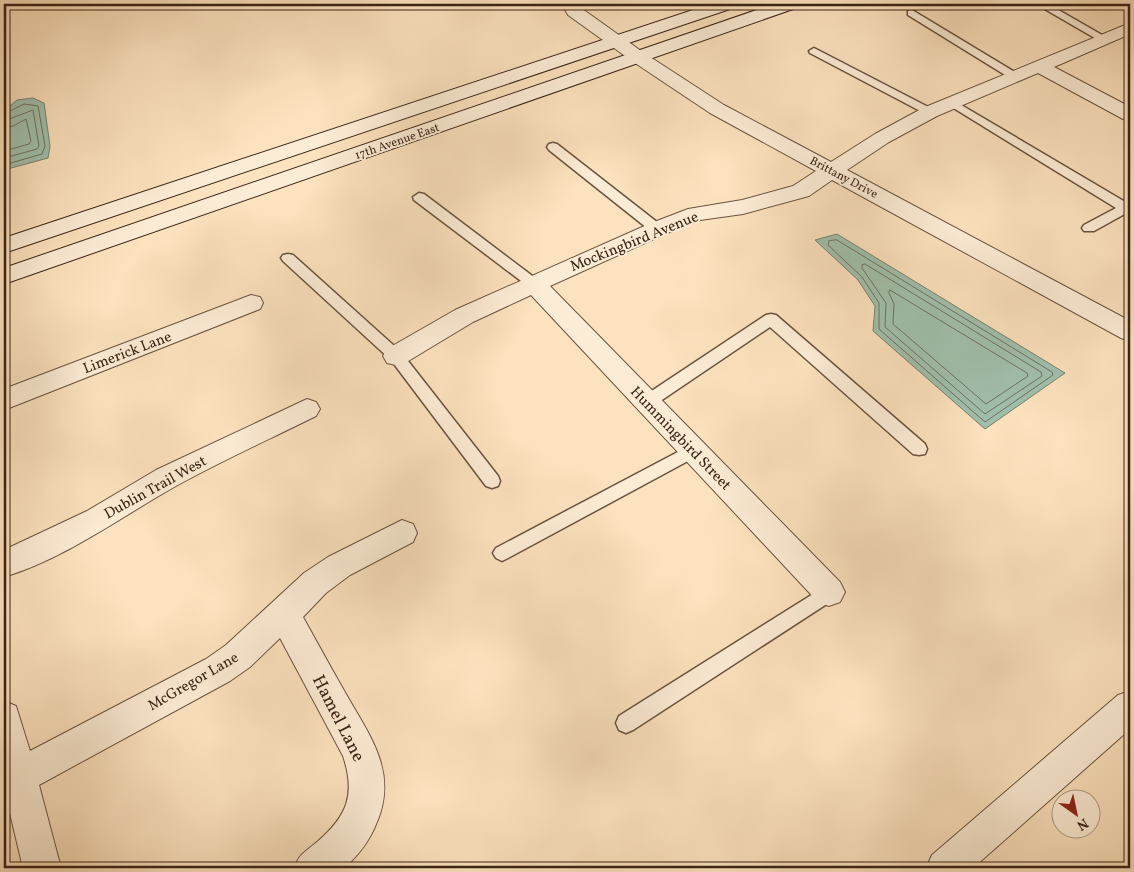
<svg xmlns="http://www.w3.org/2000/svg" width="1134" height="872" font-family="Vollkorn,serif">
<rect width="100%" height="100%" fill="#fce2be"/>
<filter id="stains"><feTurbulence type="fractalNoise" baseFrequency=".004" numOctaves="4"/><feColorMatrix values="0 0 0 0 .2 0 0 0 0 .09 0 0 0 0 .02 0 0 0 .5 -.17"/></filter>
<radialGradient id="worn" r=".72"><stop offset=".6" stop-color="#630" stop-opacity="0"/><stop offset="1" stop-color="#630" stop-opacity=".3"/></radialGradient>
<!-- water -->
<path fill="#a0bfac" stroke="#778170" d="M 33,98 L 44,103 L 50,146 L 48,158 L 4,170 L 4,111 L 17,100 Z
M 837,234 L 1065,373 L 985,429 L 873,331 L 875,306 L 858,280 L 815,240 Z"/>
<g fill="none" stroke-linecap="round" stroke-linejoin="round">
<!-- shore -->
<path stroke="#6d7160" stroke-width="1" d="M 4,114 L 24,104 L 38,106 L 45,146 L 42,154 L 4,165
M 4,121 L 33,110 L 39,146 L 37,149 L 4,158
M 4,128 L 13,126 L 26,119 L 31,141 L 29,144 L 4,151
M 837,240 L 1052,372 L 1053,375 L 985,422 L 879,329 L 879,303 L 862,277 L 828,245 L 829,241 Z
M 865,264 L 1041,372 L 1042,376 L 985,414 L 885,327 L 886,303 L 862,268 L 862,265 Z
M 890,290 L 1027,373 L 1028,376 L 986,404 L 893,324 L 894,304 L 889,293 Z"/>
<!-- lane casing -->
<g stroke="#6a533f" stroke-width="3">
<path id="lane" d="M 1036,4 L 1048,4 L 1109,39 L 1108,41 L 1100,41 Z
M 912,10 L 1018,74 L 1020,76 L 1018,78 L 1010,78 L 908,15 L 908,11 Z
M 814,48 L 934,110 L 936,112 L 934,114 L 926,114 L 810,53 L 809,51 Z
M 951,99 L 1127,203 L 1130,202 L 1130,211 L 1094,231 L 1084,231 L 1082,228 L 1084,225 L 1116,208 L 947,104 L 945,102 Z
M 553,143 L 557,144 L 662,226 L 664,229 L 662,232 L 652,232 L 549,150 L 547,147 L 549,144 Z
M 419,193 L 424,194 L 539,281 L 541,284 L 539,287 L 529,287 L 414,200 L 413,197 Z
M 288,254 L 293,255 L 401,352 L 498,476 L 500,481 L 498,486 L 492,488 L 486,486 L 391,360 L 283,261 L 281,258 L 283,255 Z
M 771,314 L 776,315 L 925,444 L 927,449 L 925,454 L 919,455 L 913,454 L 770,327 L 653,406 L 647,408 L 641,406 L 639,402 L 641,398 L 766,315 Z
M 693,444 L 699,445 L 701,450 L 699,455 L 508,558 L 502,561 L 496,558 L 493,553 L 496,548 Z
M 829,584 L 836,586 L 838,592 L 836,598 L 633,730 L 626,733 L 619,730 L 616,723 L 619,716 Z"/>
</g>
<!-- street casing -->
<g stroke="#6a533f" stroke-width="2">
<path id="street" d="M 562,4 L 578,4 L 581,8 L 644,53 L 724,105 L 831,162 L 875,134 L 923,108 L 1130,23 L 1130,34 L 1054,67 L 1130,107 L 1130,121 L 1123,119 L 1038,73 L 937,116 L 889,142 L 847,170 L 1130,321 L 1130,341 L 1121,338 L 832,180 L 809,196 L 743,214 L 700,220 L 665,234 L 550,286 L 840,582 L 845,592 L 840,602 L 829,606 L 818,602 L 531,295 L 473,322 L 405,363 L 396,365 L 387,363 L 383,356 L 387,349 L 455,310 L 649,224 L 688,209 L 742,200 L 793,186 L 816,171 L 710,113 L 632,61 L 568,15 Z
M 251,295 L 260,297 L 263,303 L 260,309 L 4,410 L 4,389 Z
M 307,399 L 316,402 L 320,409 L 316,416 C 270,439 221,461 176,486 C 119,518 66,558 4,577 L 4,550 L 87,511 L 156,470 Z
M 402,520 L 413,524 L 417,533 L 413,542 L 350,575 L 326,593 L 303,617 C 317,642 331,668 346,694 C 370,736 398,772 377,822 C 370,840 359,855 344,868 L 294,868 C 300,853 305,852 317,842 C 347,816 356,795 343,756 L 280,638 L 250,667 L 230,681 L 39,785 L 61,868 L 23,868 L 4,788 L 4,701 L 16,706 L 30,751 L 206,659 L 226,645 L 304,573 L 328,557 Z
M 1130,691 L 1130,729 L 973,868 L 926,868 L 932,855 L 1118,695 Z"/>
</g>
<!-- secondary casing -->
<g stroke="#3a2315" stroke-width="2">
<path id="secondary" d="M 711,4 L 736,4 L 733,8 L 4,253 L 4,238 Z
M 774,4 L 799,4 L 796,8 L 4,284 L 4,268 Z"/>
</g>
<!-- lane -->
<use href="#lane" fill="#fdecd5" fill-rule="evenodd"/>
<!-- street -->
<use href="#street" fill="#fdecd5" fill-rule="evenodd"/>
<!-- secondary -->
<use href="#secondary" fill="#fdecd5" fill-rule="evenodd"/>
</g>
<g text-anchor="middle" stroke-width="4" stroke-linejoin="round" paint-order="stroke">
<!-- far-street labels -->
<g font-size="12" fill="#3a2315" stroke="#fdecd5">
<text transform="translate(397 141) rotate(-19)" y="4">17th Avenue East</text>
<text transform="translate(844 177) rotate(28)" y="4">Brittany Drive</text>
</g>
<!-- street labels -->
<g font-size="15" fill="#3a2315" stroke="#fdecd5">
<text transform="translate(634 241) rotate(-22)" y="5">Mockingbird Avenue</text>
<text transform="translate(127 352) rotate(-21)" y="5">Limerick Lane</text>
<text transform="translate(681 438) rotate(46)" y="5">Hummingbird Street</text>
<text transform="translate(155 487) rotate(-29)" y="5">Dublin Trail West</text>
<text transform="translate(193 681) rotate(-30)" y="5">McGregor Lane</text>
</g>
<!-- near-street labels -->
<g font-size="18" fill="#3a2315" stroke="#fdecd5">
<text transform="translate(339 718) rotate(63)" y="6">Hamel Lane</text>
</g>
</g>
<!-- margin -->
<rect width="1134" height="872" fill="none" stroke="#fce2be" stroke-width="20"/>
<rect x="5" y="5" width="1124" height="862" fill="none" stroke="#3a2315" stroke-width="2.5"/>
<rect x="10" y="10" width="1114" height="852" fill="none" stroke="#3a2315"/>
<!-- north arrow -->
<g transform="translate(1076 814) rotate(147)"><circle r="24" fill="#fdecd5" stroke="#af9c88"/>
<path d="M0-4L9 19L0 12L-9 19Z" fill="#8f2418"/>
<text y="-8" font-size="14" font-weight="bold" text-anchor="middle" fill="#3a2315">N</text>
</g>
<rect width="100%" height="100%" filter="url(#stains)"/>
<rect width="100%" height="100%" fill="url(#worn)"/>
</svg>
